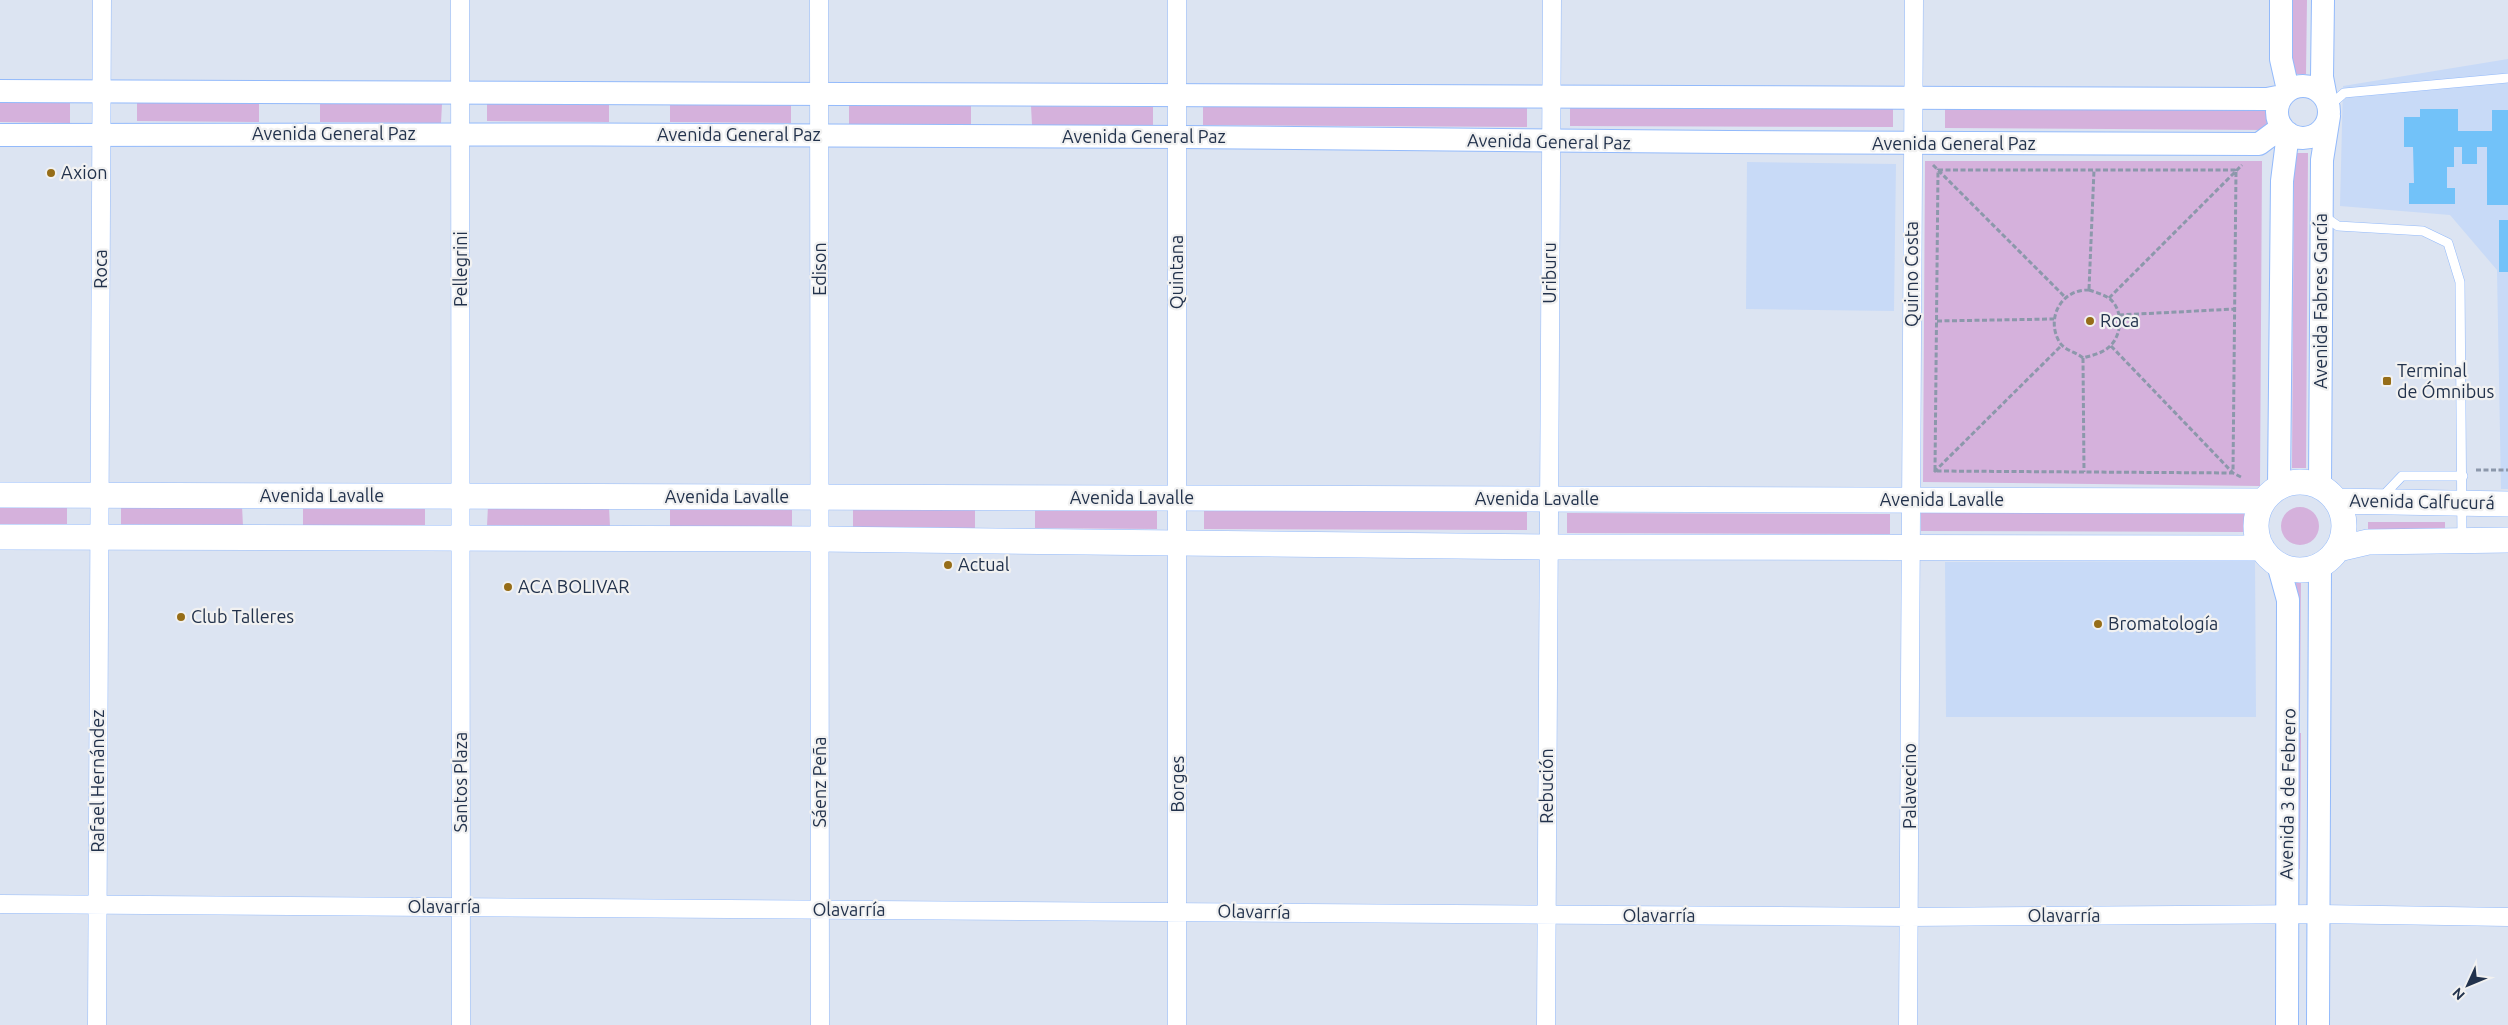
<svg xmlns="http://www.w3.org/2000/svg" width="2508" height="1025" font-family="Ubuntu,sans-serif">
<rect width="100%" height="100%" fill="#dce4f2"/>
<!-- built -->
<path fill="#c8daf7" d="M 2508,59 L 2508,489 L 2501,489 L 2497,270 L 2450,215 L 2340,206 L 2343,86 Z
M 1747,162 L 1896,164 L 1894,311 L 1746,309 Z
M 2255,561 L 2256,717 L 1946,717 L 1945,562 Z"/>
<!-- green -->
<path fill="#d5b1dc" d="M 2293,0 L 2307,0 L 2306,74 L 2292,74 Z
M 487,101 L 609,102 L 609,122 L 487,121 Z
M 0,102 L 70,103 L 70,123 L 0,122 Z
M 137,102 L 259,103 L 259,122 L 137,121 Z
M 320,102 L 442,104 L 441,123 L 320,122 Z
M 670,102 L 791,103 L 791,123 L 670,122 Z
M 849,105 L 971,106 L 971,126 L 849,125 Z
M 1031,106 L 1153,107 L 1153,126 L 1032,125 Z
M 1203,106 L 1527,107 L 1527,127 L 1203,125 Z
M 1570,106 L 1893,108 L 1893,127 L 1570,126 Z
M 1945,109 L 2268,110 L 2269,130 L 1945,128 Z
M 2294,153 L 2308,153 L 2306,468 L 2292,468 Z
M 1925,161 L 2262,161 L 2260,486 L 1923,482 Z
M 0,504 L 67,505 L 67,524 L 0,524 Z
M 121,505 L 242,506 L 243,526 L 121,525 Z
M 303,506 L 425,507 L 425,527 L 303,525 Z
M 488,506 L 609,507 L 610,527 L 487,526 Z
M 670,507 L 792,508 L 792,528 L 670,527 Z
M 853,507 L 975,508 L 975,528 L 853,527 Z
M2281 526a19 19 0 1 1 38 0a19 19 0 1 1-38 0Z
M 1035,508 L 1157,509 L 1157,529 L 1035,528 Z
M 1204,509 L 1527,511 L 1527,530 L 1204,529 Z
M 1921,512 L 2244,513 L 2244,532 L 1921,531 Z
M 1567,513 L 1890,514 L 1890,534 L 1567,533 Z
M 2368,522 L 2445,522 L 2445,530 L 2368,530 Z
M 2296,575 L 2301,575 L 2300,711 L 2295,711 Z
M 2296,733 L 2301,733 L 2300,869 L 2295,869 Z"/>
<!-- building -->
<path fill="#72c2f9" d="M 2420,109 L 2458,109 L 2458,131 L 2492,131 L 2492,110 L 2508,110 L 2508,205 L 2487,205 L 2487,147 L 2477,147 L 2477,164 L 2462,164 L 2462,147 L 2454,147 L 2454,167 L 2447,167 L 2447,188 L 2455,188 L 2455,204 L 2409,204 L 2409,183 L 2414,183 L 2413,147 L 2404,147 L 2404,117 L 2420,117 Z
M 2499,220 L 2508,220 L 2508,272 L 2499,272 Z"/>
<g fill="none" stroke-linecap="round" stroke-linejoin="round">
<!-- service casing -->
<g stroke="#93bafb" stroke-width="10">
<path id="service" d="M 2329,106 L 2344,93 L 2508,78
M 2325,217 L 2338,226 L 2423,231 L 2448,243 L 2460,282 L 2462,540
M 2382,497 L 2402,476 L 2463,476"/>
</g>
<!-- minor casing -->
<g stroke="#93bafb" stroke-width="19">
<path id="minor" d="M 460,0 L 461,1025
M 819,0 L 820,1025
M 0,904 L 1909,917 L 2319,914 L 2508,917
M 97,1025 L 102,0
M 1177,1025 L 1177,0
M 1546,1025 L 1552,0
M 1908,1025 L 1914,0"/>
</g>
<!-- tertiary casing -->
<g stroke="#93bafb" stroke-width="24">
<path id="tertiary" d="M 2281,0 L 2281,59 L 2288,90
M 2323,0 L 2322,77 L 2326,98
M2277 112a26 26 0 1 1 52 0a26 26 0 1 1-52 0Z
M 0,91 L 2267,99 L 2282,96
M 0,135 C 393,135 787,133 1180,137 C 1540,140 1899,145 2259,144 L 2282,127
M 2279,486 L 2282,181 L 2288,133
M 2320,486 L 2322,160 L 2329,116
M 2278,564 L 2288,600 L 2287,1025
M 2318,1025 L 2320,565"/>
</g>
<!-- secondary casing -->
<g stroke="#93bafb" stroke-width="26">
<path id="secondary" d="M2256 526a44 44 0 1 1 88 0a44 44 0 1 1-88 0Z
M 0,495 L 2263,501
M 2336,501 L 2508,504
M 0,537 L 820,539 L 1549,547 L 2262,548
M 2338,549 L 2368,542 L 2508,540"/>
</g>
<!-- path -->
<path stroke="#8c98ab" stroke-width="3" stroke-dasharray="5 2.5" stroke-linecap="butt" d="M 1933,165 L 2065,297
M 1938,170 L 2236,170 L 2233,473 L 1935,471 Z
M 2089,289 L 2094,170
M 2089,290 C 2095,292 2102,294 2107,297 C 2123,306 2123,333 2111,345 C 2104,353 2093,355 2083,358 C 2076,352 2066,351 2060,343 C 2045,319 2061,289 2089,290 Z
M 2109,298 L 2242,165
M 2119,315 L 2235,309
M 1937,321 L 2054,319
M 2111,346 L 2233,473 L 2241,477
M 2083,358 L 2084,472
M 2476,470 L 2508,470
M 1934,472 L 2062,345"/>
<!-- service -->
<use href="#service" stroke="#fff" stroke-width="9"/>
<!-- minor -->
<use href="#minor" stroke="#fff" stroke-width="18"/>
<!-- tertiary -->
<use href="#tertiary" stroke="#fff" stroke-width="22"/>
<!-- secondary -->
<use href="#secondary" stroke="#fff" stroke-width="25"/>
</g>
<!-- markers -->
<g fill="#966d18" stroke="#f1f1f1" stroke-width="2">
<circle cx="51" cy="173" r="5"/>
<circle cx="2090" cy="321" r="5"/>
<rect x="2382" y="376" width="10" height="10" rx="2.5"/>
<circle cx="948" cy="565" r="5"/>
<circle cx="508" cy="587" r="5"/>
<circle cx="181" cy="617" r="5"/>
<circle cx="2098" cy="624" r="5"/>
</g>
<g text-anchor="middle" stroke-width="4.5" stroke-linejoin="round" paint-order="stroke">
<!-- street labels -->
<g font-size="18" fill="#22324c" stroke="#f1f1f1">
<text x="334" y="140">Avenida General Paz</text>
<text x="739" y="141">Avenida General Paz</text>
<text x="1144" y="143">Avenida General Paz</text>
<text transform="translate(1549 142) rotate(1)" y="6">Avenida General Paz</text>
<text x="1954" y="150">Avenida General Paz</text>
<text transform="translate(101 269) rotate(-90)" y="6">Roca</text>
<text transform="translate(461 269) rotate(-90)" y="6">Pellegrini</text>
<text transform="translate(820 269) rotate(-90)" y="6">Edison</text>
<text transform="translate(1177 272) rotate(-90)" y="6">Quintana</text>
<text transform="translate(1550 273) rotate(-90)" y="6">Uriburu</text>
<text transform="translate(1912 274) rotate(-90)" y="6">Quirno Costa</text>
<text transform="translate(2321 301) rotate(-90)" y="6">Avenida Fabres García</text>
<text x="322" y="502">Avenida Lavalle</text>
<text x="727" y="503">Avenida Lavalle</text>
<text x="1132" y="504">Avenida Lavalle</text>
<text x="1537" y="505">Avenida Lavalle</text>
<text x="1942" y="506">Avenida Lavalle</text>
<text transform="translate(2422 502) rotate(1)" y="6">Avenida Calfucurá</text>
<text transform="translate(98 781) rotate(-90)" y="6">Rafael Hernández</text>
<text transform="translate(461 782) rotate(-90)" y="6">Santos Plaza</text>
<text transform="translate(820 782) rotate(-90)" y="6">Sáenz Peña</text>
<text transform="translate(1178 784) rotate(-90)" y="6">Borges</text>
<text transform="translate(1547 786) rotate(-90)" y="6">Rebución</text>
<text transform="translate(1910 786) rotate(-90)" y="6">Palavecino</text>
<text transform="translate(2288 794) rotate(-89)" y="6">Avenida 3 de Febrero</text>
<text x="444" y="913">Olavarría</text>
<text x="849" y="916">Olavarría</text>
<text transform="translate(1254 912) rotate(1)" y="6">Olavarría</text>
<text x="1659" y="922">Olavarría</text>
<text x="2064" y="922">Olavarría</text>
</g>
<!-- poi labels -->
<g font-size="18" fill="#22324c" stroke="#f1f1f1" text-anchor="start">
<text x="61" y="179">Axion</text>
<text x="2100" y="327">Roca</text>
<text x="2397" y="377">Terminal<tspan x="2397" dy="21">de Ómnibus</tspan></text>
<text x="958" y="571">Actual</text>
<text x="518" y="593">ACA BOLIVAR</text>
<text x="191" y="623">Club Talleres</text>
<text x="2108" y="630">Bromatología</text>
</g>
</g>
<!-- north arrow -->
<g transform="translate(2468 985) rotate(226)" stroke="#f1f1f1" stroke-width="4" paint-order="stroke">
<path d="M0-4L9 19L0 12L-9 19Z" fill="#22324c"/>
<text y="-8" font-size="14" font-weight="bold" text-anchor="middle" fill="#22324c">N</text>
</g>
</svg>
